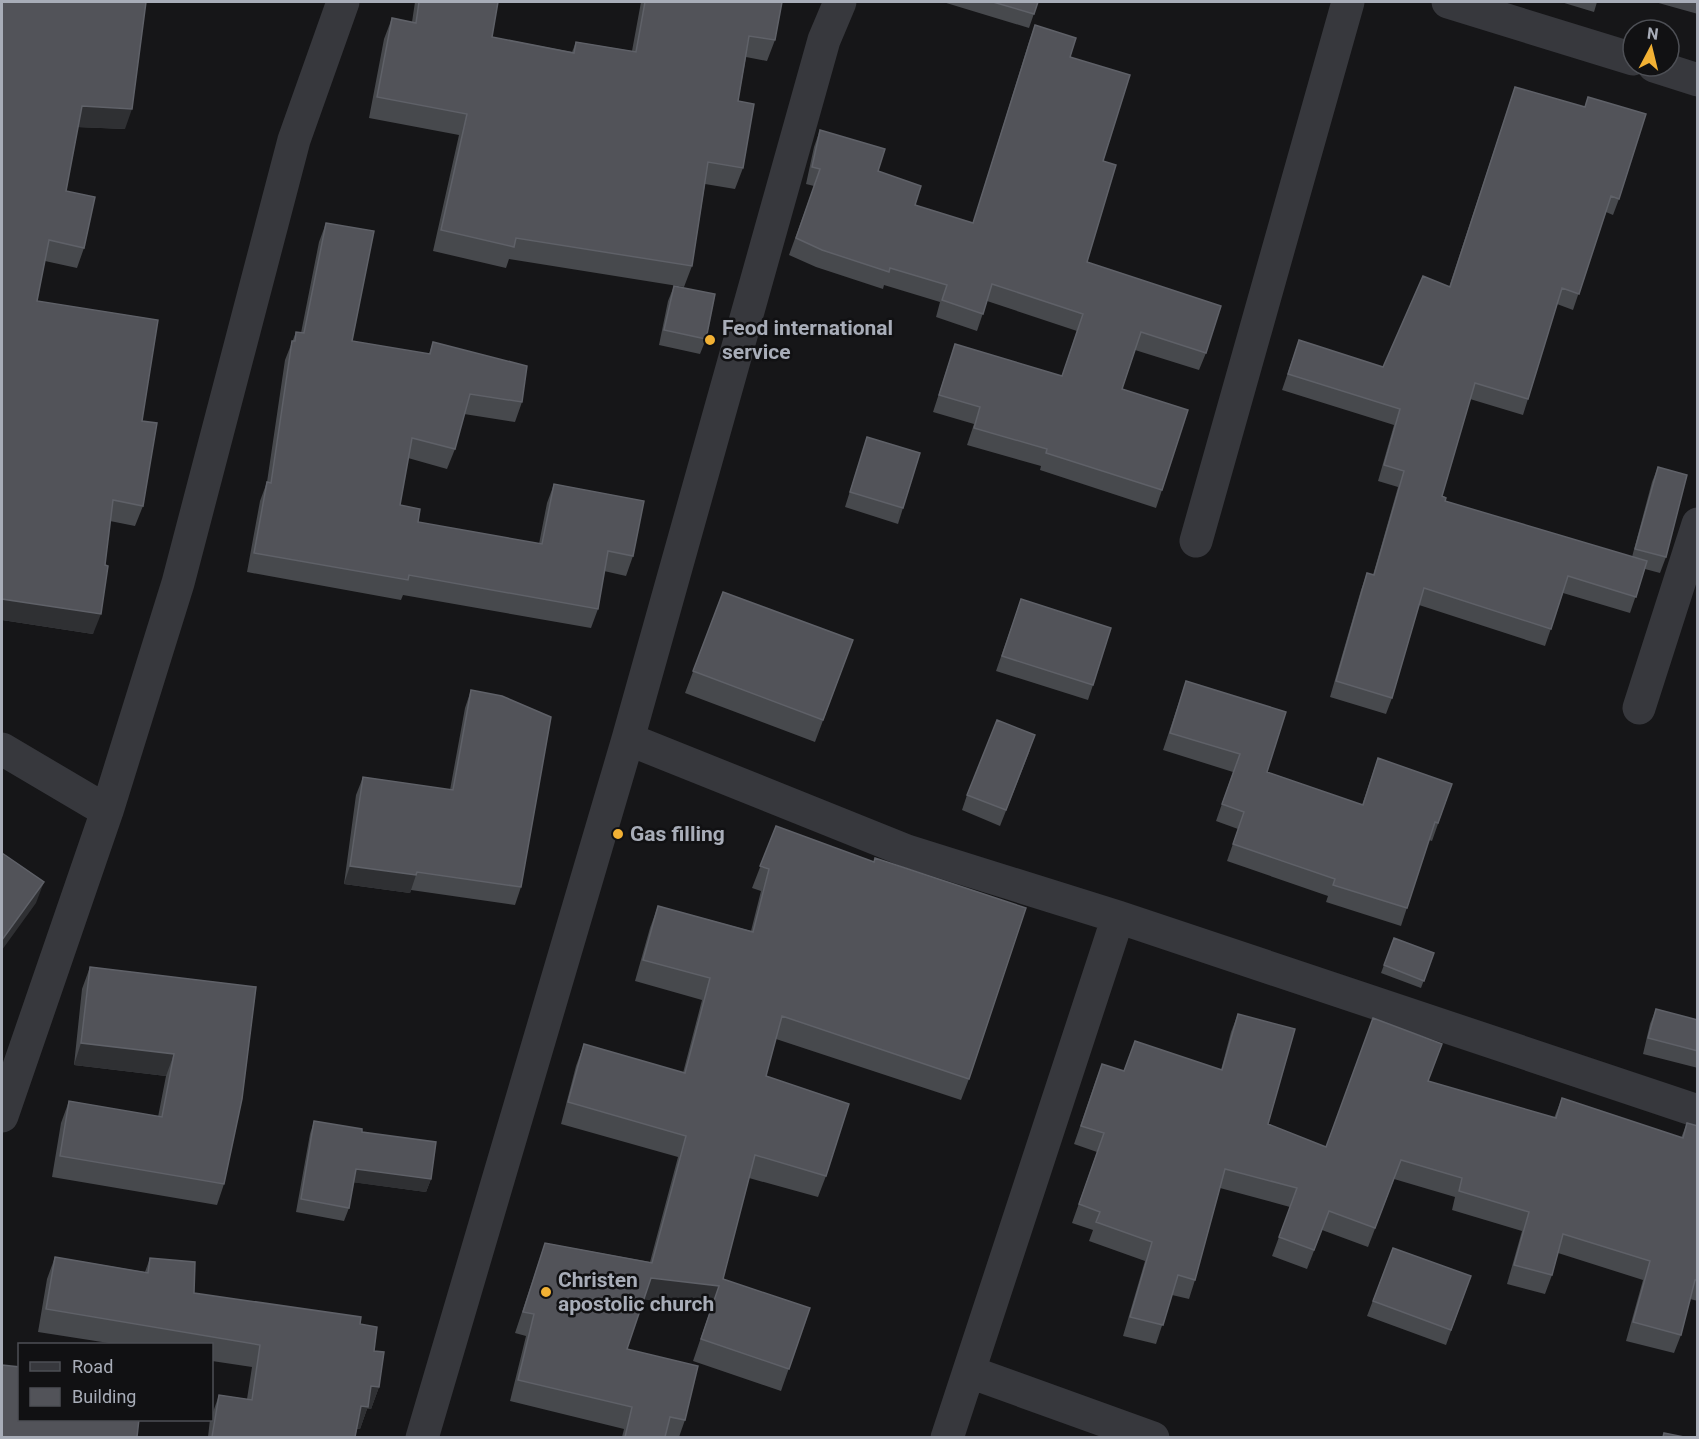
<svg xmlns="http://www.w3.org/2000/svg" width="1699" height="1439" font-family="Roboto,sans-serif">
<rect width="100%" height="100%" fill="#161618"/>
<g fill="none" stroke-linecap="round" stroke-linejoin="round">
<!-- minor -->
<path stroke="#37383d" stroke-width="33" d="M 1448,2 L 1633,59
M 1654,66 L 1698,80
M 1196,541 L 1348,2
M 1639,708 L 1698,524
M 628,739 L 907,851 L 1118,917 L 1698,1111
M 2,749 L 107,811
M 2,1116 L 107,811 L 178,583 L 294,140 L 343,2
M 970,1372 L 1153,1438
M 422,1438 L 628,739 L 824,40 L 840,2
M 947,1438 L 1118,917"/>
</g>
<!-- wall -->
<path fill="#47494d" d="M 2,2 L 125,129 L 78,127 L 66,191 L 84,248 L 77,268 L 45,261 L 37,301 L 142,421 L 143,506 L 135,526 L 110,521 L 93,634 L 2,620 Z
M 415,2 L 498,2 L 492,37 L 572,52 L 576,42 L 632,51 L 641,2 L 782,2 L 775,40 L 767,61 L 746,57 L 738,101 L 743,168 L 735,189 L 705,184 L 692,266 L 684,287 L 509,259 L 506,268 L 433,251 L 459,135 L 369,118 L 384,39 L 392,18 L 412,22 Z
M 943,2 L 1038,2 L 1029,28 Z
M 1561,2 L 1597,2 L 1594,12 Z
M 1655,2 L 1698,2 L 1698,14 Z
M 1035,25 L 1070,57 L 1103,161 L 1087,262 L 1206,353 L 1199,370 L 1135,350 L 1122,389 L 1162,490 L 1156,508 L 1040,470 L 1041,466 L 967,445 L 974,424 L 933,412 L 955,344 L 1062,376 L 1077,331 L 987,301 L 977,331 L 936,317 L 940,302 L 884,285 L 883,289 L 816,267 L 789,255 L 814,186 L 806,184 L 814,147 L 820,130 L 878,171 L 915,205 L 973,223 L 1029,42 Z
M 1515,87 L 1619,199 L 1613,215 L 1606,212 L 1573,310 L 1557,304 L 1528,399 L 1523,415 L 1470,399 L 1442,496 L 1445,501 L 1632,557 L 1652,482 L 1658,467 L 1666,557 L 1660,573 L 1645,569 L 1630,613 L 1563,593 L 1545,646 L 1419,605 L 1392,698 L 1386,714 L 1330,697 L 1361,590 L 1367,573 L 1373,575 L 1398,487 L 1378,481 L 1394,425 L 1282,390 L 1299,340 L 1383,367 L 1449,287 Z
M 326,223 L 352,341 L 429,354 L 433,342 L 522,402 L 515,422 L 464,414 L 455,449 L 447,469 L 408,458 L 400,505 L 418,522 L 539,544 L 547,503 L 554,484 L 633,556 L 626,576 L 604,571 L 598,609 L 591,628 L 403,595 L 401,600 L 247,572 L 260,501 L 267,482 L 285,360 L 296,332 L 301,333 L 319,242 Z
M 674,286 L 706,339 L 700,354 L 659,345 L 668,301 Z
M 867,437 L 903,508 L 898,524 L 845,507 Z
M 723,592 L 853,640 L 815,742 L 685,693 Z
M 1021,599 L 1093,685 L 1088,700 L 996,671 Z
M 1186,681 L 1267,772 L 1362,805 L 1378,758 L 1452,784 L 1432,841 L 1429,840 L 1401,926 L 1326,902 L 1328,896 L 1227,861 L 1238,829 L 1216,821 L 1233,772 L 1163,750 Z
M 471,690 L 521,887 L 515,905 L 411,890 L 410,893 L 344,884 L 356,795 L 363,777 L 450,790 L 465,708 Z
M 1030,750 L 1000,826 L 962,810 L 967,795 Z
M 776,826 L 969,1079 L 961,1100 L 776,1039 L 766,1076 L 826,1176 L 818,1197 L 749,1178 L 723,1279 L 810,1308 L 781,1391 L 693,1361 L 711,1308 L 644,1299 L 627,1349 L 685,1420 L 679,1437 L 622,1437 L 624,1429 L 510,1401 L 526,1336 L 515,1333 L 545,1243 L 650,1262 L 678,1157 L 561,1124 L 576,1066 L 584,1044 L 683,1073 L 702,1000 L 635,981 L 650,928 L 658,906 L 751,931 L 761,891 L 752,888 Z
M 1394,938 L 1434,953 L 1421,988 L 1381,973 Z
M 90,967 L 256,987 L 224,1184 L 217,1205 L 52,1177 L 61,1123 L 69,1101 L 158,1117 L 166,1076 L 74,1065 L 82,989 Z
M 1656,1009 L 1698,1020 L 1698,1068 L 1643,1054 L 1650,1024 Z
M 1238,1014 L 1268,1124 L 1326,1147 L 1428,1081 L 1554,1118 L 1562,1098 L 1681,1138 L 1687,1123 L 1698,1126 L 1698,1301 L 1690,1299 L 1681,1335 L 1674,1353 L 1626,1341 L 1643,1280 L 1558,1253 L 1552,1275 L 1545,1294 L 1507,1284 L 1522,1231 L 1452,1210 L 1455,1197 L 1394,1179 L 1368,1247 L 1322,1230 L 1307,1269 L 1272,1256 L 1290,1207 L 1220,1188 L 1195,1280 L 1189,1299 L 1172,1295 L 1156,1344 L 1123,1336 L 1145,1261 L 1089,1241 L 1093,1230 L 1072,1223 L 1097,1152 L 1074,1144 L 1095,1083 L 1102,1064 L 1124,1071 L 1135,1041 L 1221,1070 L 1231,1032 Z
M 314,1121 L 362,1132 L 431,1179 L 426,1192 L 353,1182 L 349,1208 L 344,1221 L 296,1212 L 310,1134 Z
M 1393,1248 L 1471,1276 L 1446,1345 L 1367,1316 Z
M 55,1257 L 145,1272 L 150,1258 L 194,1293 L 360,1324 L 374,1351 L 379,1387 L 371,1409 L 367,1409 L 360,1429 L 357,1429 L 355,1437 L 208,1437 L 210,1419 L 212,1419 L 212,1415 L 219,1395 L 247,1399 L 252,1367 L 212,1361 L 212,1344 L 115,1344 L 38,1332 L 47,1279 Z"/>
<!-- shaded-wall -->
<path fill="#2f3033" d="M 82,106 L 132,109 L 125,129 L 75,127 Z
M 2,599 L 101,614 L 93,634 L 2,620 Z
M 350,866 L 416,875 L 410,893 L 344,884 Z
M 44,882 L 36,903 L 2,950 L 2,940 Z
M 81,1043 L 174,1054 L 166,1076 L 74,1065 Z
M 356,1169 L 431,1179 L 426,1192 L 351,1182 Z
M 651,1278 L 719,1286 L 711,1308 L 643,1299 Z
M 371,1386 L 379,1387 L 371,1409 L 367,1409 L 360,1429 L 353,1428 L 361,1406 Z"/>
<!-- building -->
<path fill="#525359" stroke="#5f6168" stroke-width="1.5" d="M 2,2 L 146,2 L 132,109 L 82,106 L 66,191 L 95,197 L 84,248 L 49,240 L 37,301 L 158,320 L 142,421 L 157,423 L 143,506 L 113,500 L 105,565 L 108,566 L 101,614 L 2,599 Z
M 419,2 L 498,2 L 492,37 L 574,53 L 576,42 L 636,52 L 645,2 L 782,2 L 775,40 L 749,36 L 738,101 L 754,104 L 743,168 L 708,162 L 692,266 L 516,238 L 514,247 L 441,230 L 467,114 L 377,97 L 392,18 L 416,23 Z
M 993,2 L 1038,2 L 1034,14 Z
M 1035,25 L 1076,38 L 1070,57 L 1130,75 L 1103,161 L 1116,165 L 1087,262 L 1221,306 L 1206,353 L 1141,332 L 1122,389 L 1188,410 L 1162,490 L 1046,453 L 1047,449 L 974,428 L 980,407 L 939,395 L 955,344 L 1062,376 L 1083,314 L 992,284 L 983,314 L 942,300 L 947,285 L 890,268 L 889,272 L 822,250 L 796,238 L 820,169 L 812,167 L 820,130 L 885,149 L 878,171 L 921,186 L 915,205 L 973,223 Z
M 1515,87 L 1585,107 L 1588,97 L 1646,114 L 1619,199 L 1611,196 L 1579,294 L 1562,288 L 1528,399 L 1475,383 L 1442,496 L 1446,498 L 1445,501 L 1647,561 L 1636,597 L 1568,576 L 1551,629 L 1424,588 L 1392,698 L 1336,681 L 1367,573 L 1374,575 L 1404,471 L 1384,465 L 1400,409 L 1288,374 L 1299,340 L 1383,367 L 1423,276 L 1450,287 Z
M 326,223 L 374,231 L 352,341 L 430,354 L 433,342 L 527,366 L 522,402 L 470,394 L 455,449 L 412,438 L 400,505 L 420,509 L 418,522 L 542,544 L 554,484 L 644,501 L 633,556 L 608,551 L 598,609 L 409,575 L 408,580 L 254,553 L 267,482 L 271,483 L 292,341 L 295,341 L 296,332 L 304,333 Z
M 674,286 L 715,294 L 706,339 L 664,330 Z
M 867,437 L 920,453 L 903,508 L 850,492 Z
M 1658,467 L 1687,475 L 1666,557 L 1635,549 Z
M 723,592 L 853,640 L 823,720 L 693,671 Z
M 1021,599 L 1111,628 L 1093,685 L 1002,656 Z
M 1186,681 L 1286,712 L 1267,772 L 1363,805 L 1378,758 L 1452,784 L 1438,823 L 1435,822 L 1407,908 L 1333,885 L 1335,879 L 1233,844 L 1244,812 L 1222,804 L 1240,754 L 1170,733 Z
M 471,690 L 502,696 L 551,717 L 521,887 L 417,872 L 416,875 L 350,866 L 363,777 L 453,790 Z
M 997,720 L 1035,735 L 1006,810 L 967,795 Z
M 776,826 L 874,862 L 875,858 L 1026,908 L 969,1079 L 782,1016 L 766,1076 L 849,1104 L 826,1176 L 755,1155 L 723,1279 L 810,1308 L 789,1369 L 701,1339 L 719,1286 L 651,1278 L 627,1349 L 698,1366 L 685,1420 L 670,1417 L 665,1437 L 625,1437 L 632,1407 L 518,1380 L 534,1314 L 523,1312 L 545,1243 L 652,1263 L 686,1136 L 568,1102 L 584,1044 L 685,1073 L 710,978 L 643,960 L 658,906 L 753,932 L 769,869 L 760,866 Z
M 2,853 L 44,882 L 2,940 Z
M 1394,938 L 1434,953 L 1424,981 L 1384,965 Z
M 90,967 L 256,987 L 242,1099 L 224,1184 L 60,1156 L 69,1101 L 162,1117 L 174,1054 L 81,1043 Z
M 1656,1009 L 1698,1020 L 1698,1051 L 1648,1038 Z
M 1238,1014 L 1295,1029 L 1268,1124 L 1326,1147 L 1373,1018 L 1442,1044 L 1428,1081 L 1556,1118 L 1562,1098 L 1683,1138 L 1687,1123 L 1698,1126 L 1698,1280 L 1695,1280 L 1681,1335 L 1633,1322 L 1650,1261 L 1563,1234 L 1552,1275 L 1514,1265 L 1529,1212 L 1459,1191 L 1462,1178 L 1401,1160 L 1375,1228 L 1329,1211 L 1314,1250 L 1279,1237 L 1297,1188 L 1225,1169 L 1195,1280 L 1178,1275 L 1163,1325 L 1130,1317 L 1152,1242 L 1096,1222 L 1100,1212 L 1079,1204 L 1104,1133 L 1081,1126 L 1102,1064 L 1124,1071 L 1135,1041 L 1222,1070 Z
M 314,1121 L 362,1129 L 362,1132 L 436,1142 L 431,1179 L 356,1169 L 349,1208 L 301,1199 Z
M 1393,1248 L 1471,1276 L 1451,1330 L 1373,1301 Z
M 55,1257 L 148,1273 L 150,1258 L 195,1262 L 194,1293 L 361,1317 L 360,1324 L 377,1327 L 374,1351 L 384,1352 L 379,1387 L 371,1386 L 368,1407 L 361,1406 L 355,1437 L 212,1437 L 219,1395 L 252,1400 L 260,1345 L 46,1309 Z
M 2,1365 L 20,1367 L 20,1419 L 139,1419 L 137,1437 L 2,1437 Z
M 1664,1433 L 1684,1437 L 1663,1437 Z"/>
<!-- markers -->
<g fill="#f2b134" stroke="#111113" stroke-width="2">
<circle cx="710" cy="340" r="6"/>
<circle cx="618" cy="834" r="6"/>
<circle cx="546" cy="1292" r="6"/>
</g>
<g text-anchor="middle" stroke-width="5" stroke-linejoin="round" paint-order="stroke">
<!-- poi labels -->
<g font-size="21" font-weight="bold" fill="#a8adb8" stroke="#111113" text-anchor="start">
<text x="722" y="335">Feod international<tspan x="722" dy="24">service</tspan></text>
<text x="630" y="841">Gas filling</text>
<text x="558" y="1287">Christen<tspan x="558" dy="24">apostolic church</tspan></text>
</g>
</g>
<!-- border -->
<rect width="1699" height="1439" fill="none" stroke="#a8adb8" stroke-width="6"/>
<!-- legend -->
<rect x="18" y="1343" width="195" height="78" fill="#111113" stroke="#4d4f55" stroke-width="1.5"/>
<rect x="30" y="1362" width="30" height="9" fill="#37383d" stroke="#4d4f55" stroke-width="1.5"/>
<text x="72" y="1373" font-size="18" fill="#a8adb8">Road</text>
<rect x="30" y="1388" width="30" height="18" fill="#525359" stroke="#4d4f55" stroke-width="1.5"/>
<text x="72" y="1403" font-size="18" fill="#a8adb8">Building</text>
<!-- north arrow -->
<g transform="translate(1651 48) rotate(7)"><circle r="28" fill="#111113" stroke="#4d4f55" stroke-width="1.5"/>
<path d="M0-4.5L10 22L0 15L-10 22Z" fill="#f2b134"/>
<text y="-9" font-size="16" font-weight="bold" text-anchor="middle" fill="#a8adb8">N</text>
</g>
</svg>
